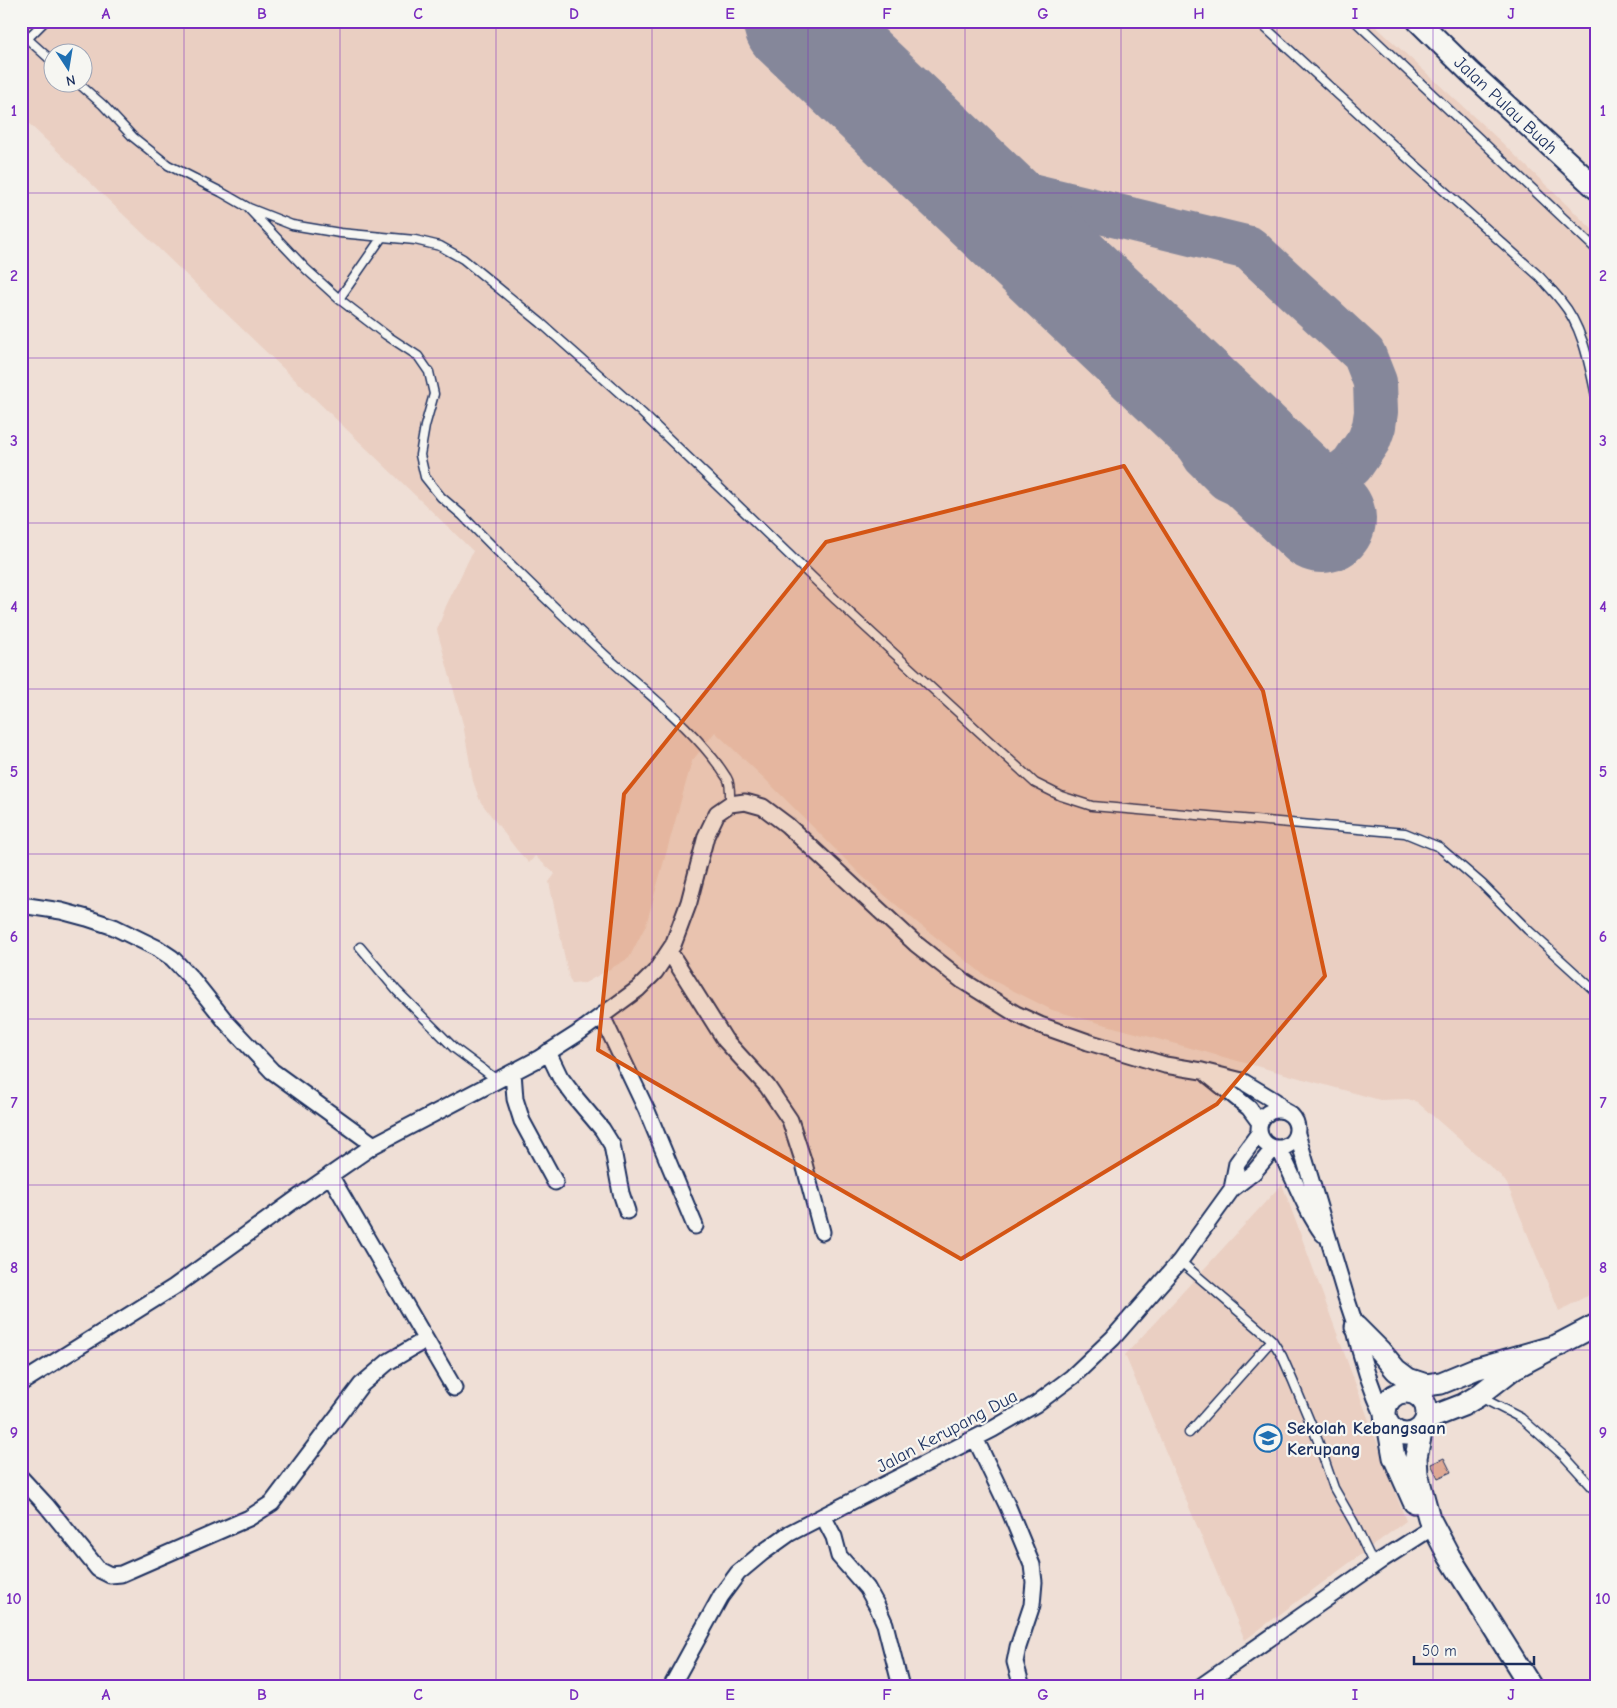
<svg xmlns="http://www.w3.org/2000/svg" width="1617" height="1708" font-family="'Comic Neue',sans-serif">
<rect width="100%" height="100%" fill="#efdfd6"/>
<filter id="ink" filterUnits="userSpaceOnUse"><feTurbulence type="fractalNoise" baseFrequency=".02" numOctaves="2"/><feDisplacementMap in="SourceGraphic" scale="10" xChannelSelector="R" yChannelSelector="G"/><feConvolveMatrix kernelMatrix="1 2 1 2 8 2 1 2 1" color-interpolation-filters="sRGB"/></filter>
<g filter="url(#ink)">
<!-- built -->
<path fill="#eacfc2" fill-rule="evenodd" d="M 21,21 L 1370,21 L 1497,138 L 1596,233 L 1596,1291 L 1559,1311 L 1507,1184 L 1501,1176 L 1417,1102 L 1408,1099 L 1380,1100 L 1052,1010 L 988,978 L 919,924 L 863,877 L 764,778 L 715,732 L 692,761 L 646,925 L 629,958 L 585,983 L 572,984 L 569,978 L 549,882 L 555,874 L 535,856 L 529,863 L 516,849 L 480,801 L 473,781 L 463,724 L 437,630 L 446,606 L 473,551 L 21,116 ZM 52,52 L 82,52 L 82,82 L 52,82 Z
M 1282,1184 L 1406,1521 L 1245,1640 L 1125,1355 Z"/>
<g fill="none" stroke-linecap="round" stroke-linejoin="round">
<!-- taxiway -->
<path stroke="#85879a" stroke-width="44" d="M 947,164 L 998,187 L 1249,248 L 1364,354 L 1375,382 L 1376,412 L 1374,426 L 1369,440 L 1352,465 L 1328,484 L 1300,495 L 1285,496 L 1255,492 L 1227,479 L 1205,457 L 1196,443 L 1190,428 L 1181,391 L 1174,378 L 1156,363"/>
<!-- runway -->
<path stroke="#85879a" stroke-width="108" d="M 797,21 L 1322,519"/>
</g>
<!-- building -->
<path fill="#dfa994" stroke="#1b2f5e" d="M 1444,1458 L 1451,1472 L 1438,1478 L 1431,1464 Z"/>
<g fill="none" stroke-linecap="round" stroke-linejoin="round">
<!-- service casing -->
<g stroke="#1b2f5e" stroke-width="11">
<path id="service" d="M 1258,21 L 1392,144 L 1540,277 C 1547,285 1555,293 1561,301 C 1583,327 1589,364 1596,396
M 1355,21 L 1596,249
M 21,33 L 52,61
M 27,39 L 45,21
M 77,82 L 103,105 L 133,137 L 168,165 L 221,192 L 249,208 L 292,225 L 340,233 L 415,240 L 440,246 L 463,259 L 541,323 L 642,413 L 836,600 L 1035,783 L 1061,796 L 1092,806 L 1405,833 L 1439,847 L 1482,884 L 1528,930 L 1596,992
M 249,209 L 306,269 L 339,299 L 386,335 L 418,356 L 429,372 L 434,394 L 425,426 L 420,455 L 425,477 L 441,497 L 462,515 C 507,562 556,609 604,654 C 645,692 697,730 727,778 C 731,784 730,796 730,804
M 339,299 L 382,237
M 360,947 L 397,991 L 454,1048 L 497,1080
M 1180,1261 L 1272,1340
M 1480,1397 L 1521,1418 L 1564,1456 L 1596,1491
M 1189,1433 L 1272,1340 L 1282,1356 L 1293,1381 L 1318,1441 L 1334,1488 L 1354,1523 L 1374,1565"/>
</g>
<!-- minor casing -->
<g stroke="#1b2f5e" stroke-width="19">
<path id="minor" d="M 21,905 L 61,911 L 87,918 L 114,927 L 157,948 L 172,958 L 192,979 L 227,1023 L 272,1071 L 374,1145
M 669,951 L 725,1040 L 767,1086 L 790,1120 L 803,1160 L 822,1232
M 602,1016 L 647,1111 L 695,1226
M 548,1052 L 560,1077 L 575,1097 L 602,1129 L 612,1145 L 621,1193 L 627,1211
M 513,1072 L 515,1099 L 522,1121 L 555,1182
M 1208,1075 L 1249,1108 L 1260,1123
M1259 1129a19 19 0 1 1 38 0a19 19 0 1 1-38 0Z
M 1297,1134 L 1346,1297 L 1356,1327 L 1361,1335
M 1279,1149 C 1294,1177 1304,1208 1323,1234
M 330,1175 L 454,1388
M 1232,1189 L 1237,1163 L 1259,1133
M 1354,1326 C 1361,1358 1371,1389 1385,1419
M 21,1383 L 174,1287 L 303,1194 L 374,1145 L 538,1059 L 577,1034 L 638,989 L 655,972 L 673,945 L 689,902 L 706,836 L 717,813 L 730,804 L 745,802 L 763,807 L 787,825 L 916,944 L 963,981 L 1016,1014 L 1040,1025 L 1088,1042 L 1165,1065 L 1202,1071 L 1242,1081 L 1275,1101 L 1284,1111
M 975,1438 L 1008,1507 L 1032,1565 L 1034,1582 L 1032,1605 L 1018,1647 L 1015,1662 L 1022,1687
M 21,1478 L 46,1505 L 98,1569 L 110,1575 L 121,1574 L 249,1518 L 272,1503 L 361,1385 L 388,1362 L 425,1340
M 823,1516 L 834,1537 L 839,1556 L 867,1588 L 877,1606 L 885,1624 L 901,1687
M 671,1687 L 721,1596 L 738,1573 L 762,1553 L 790,1533 L 993,1429 L 1036,1404 L 1072,1377 L 1113,1338 L 1180,1261 L 1232,1189 L 1254,1172 L 1274,1148
M 1200,1687 L 1383,1559 L 1433,1527"/>
</g>
<!-- secondary casing -->
<g stroke="#1b2f5e" stroke-width="25">
<path id="secondary" d="M 1418,21 L 1470,72 L 1596,188
M 1356,1327 L 1380,1351 L 1396,1370 L 1408,1379 L 1426,1385 L 1441,1383 L 1475,1369 L 1559,1345
M1385 1413a21 21 0 1 1 42 0a21 21 0 1 1-42 0Z
M 1427,1419 L 1463,1405 L 1478,1396 L 1514,1368 L 1596,1325
M 1388,1424 L 1394,1457 L 1414,1502
M 1422,1428 L 1416,1457 L 1417,1474 L 1429,1518 L 1449,1556 L 1531,1687"/>
</g>
<!-- service -->
<use href="#service" stroke="#f6f6f2" stroke-width="8"/>
<!-- minor -->
<use href="#minor" stroke="#f6f6f2" stroke-width="15"/>
<!-- secondary -->
<use href="#secondary" stroke="#f6f6f2" stroke-width="21"/>
</g>
</g>
<!-- marked area -->
<path fill="#d45514" fill-opacity="0.2" stroke="#d45514" stroke-width="4" stroke-linejoin="round" d="M 1124,466 L 1263,691 L 1325,976 L 1217,1104 L 961,1259 L 598,1050 L 624,794 L 826,542 Z"/>
<!-- grid -->
<path fill="none" stroke="#7b2cbf" stroke-width="1" stroke-opacity="0.55" d="M 184,21 L 184,1687M 340,21 L 340,1687M 496,21 L 496,1687M 652,21 L 652,1687M 808,21 L 808,1687M 965,21 L 965,1687M 1121,21 L 1121,1687M 1277,21 L 1277,1687M 1433,21 L 1433,1687M 21,193 L 1596,193M 21,358 L 1596,358M 21,523 L 1596,523M 21,689 L 1596,689M 21,854 L 1596,854M 21,1019 L 1596,1019M 21,1185 L 1596,1185M 21,1350 L 1596,1350M 21,1515 L 1596,1515"/>
<!-- icons -->
<defs>
<g id="school-ring" transform="scale(1.4375)"><circle r="9.5" fill="#f6f6f2" stroke="#1f6fb2" stroke-width="1.5"/><path d="M0-5L7-2L0 1L-7-2ZM-4 1L0 2.5L4 1V4Q0 6-4 4Z" fill="#1f6fb2"/></g>
</defs>
<g fill-rule="evenodd">
<use href="#school-ring" x="1268" y="1438"/>
</g>
<g text-anchor="middle" stroke-width="4.5" stroke-linejoin="round" paint-order="stroke">
<!-- street labels -->
<g font-size="18" fill="#1b2f5e" stroke="#f6f6f2">
<text transform="translate(1506 105) rotate(43)" y="6">Jalan Pulau Buah</text>
<text transform="translate(947 1431) rotate(-28)" y="6">Jalan Kerupang Dua</text>
</g>
<!-- poi labels -->
<g font-size="18" font-weight="bold" fill="#1b2f5e" stroke="#f6f6f2" text-anchor="start">
<text x="1287" y="1434">Sekolah Kebangsaan<tspan x="1287" dy="21">Kerupang</tspan></text>
</g>
</g>
<!-- margin -->
<rect width="1617" height="1708" fill="none" stroke="#f6f6f2" stroke-width="55"/>
<!-- north arrow -->
<g transform="translate(68 68) rotate(168)"><circle r="24" fill="#f6f6f2" stroke="#9ea6b7"/>
<path d="M0-4L9 19L0 12L-9 19Z" fill="#1f6fb2"/>
<text y="-8" font-size="14" font-weight="bold" text-anchor="middle" fill="#1b2f5e">N</text>
</g>
<!-- scale -->
<path d="M1414 1656v8h120v-8" fill="none" stroke="#1b2f5e" stroke-width="2.5"/>
<text x="1422" y="1656" font-size="15" fill="#1b2f5e" stroke="#f6f6f2" stroke-width="4" paint-order="stroke">50 m</text>
<rect x="28" y="28" width="1562" height="1652" fill="none" stroke="#7b2cbf" stroke-width="2"/>
<g font-size="16" text-anchor="middle" font-weight="bold" fill="#7b2cbf">
<text x="106" y="19">A</text>
<text x="262" y="19">B</text>
<text x="418" y="19">C</text>
<text x="574" y="19">D</text>
<text x="730" y="19">E</text>
<text x="887" y="19">F</text>
<text x="1043" y="19">G</text>
<text x="1199" y="19">H</text>
<text x="1355" y="19">I</text>
<text x="1511" y="19">J</text>
<text x="14" y="116">1</text>
<text x="1603" y="116">1</text>
<text x="14" y="281">2</text>
<text x="1603" y="281">2</text>
<text x="14" y="446">3</text>
<text x="1603" y="446">3</text>
<text x="14" y="612">4</text>
<text x="1603" y="612">4</text>
<text x="14" y="777">5</text>
<text x="1603" y="777">5</text>
<text x="14" y="942">6</text>
<text x="1603" y="942">6</text>
<text x="14" y="1108">7</text>
<text x="1603" y="1108">7</text>
<text x="14" y="1273">8</text>
<text x="1603" y="1273">8</text>
<text x="14" y="1438">9</text>
<text x="1603" y="1438">9</text>
<text x="14" y="1604">10</text>
<text x="1603" y="1604">10</text>
<text x="106" y="1700">A</text>
<text x="262" y="1700">B</text>
<text x="418" y="1700">C</text>
<text x="574" y="1700">D</text>
<text x="730" y="1700">E</text>
<text x="887" y="1700">F</text>
<text x="1043" y="1700">G</text>
<text x="1199" y="1700">H</text>
<text x="1355" y="1700">I</text>
<text x="1511" y="1700">J</text>
</g>
</svg>
